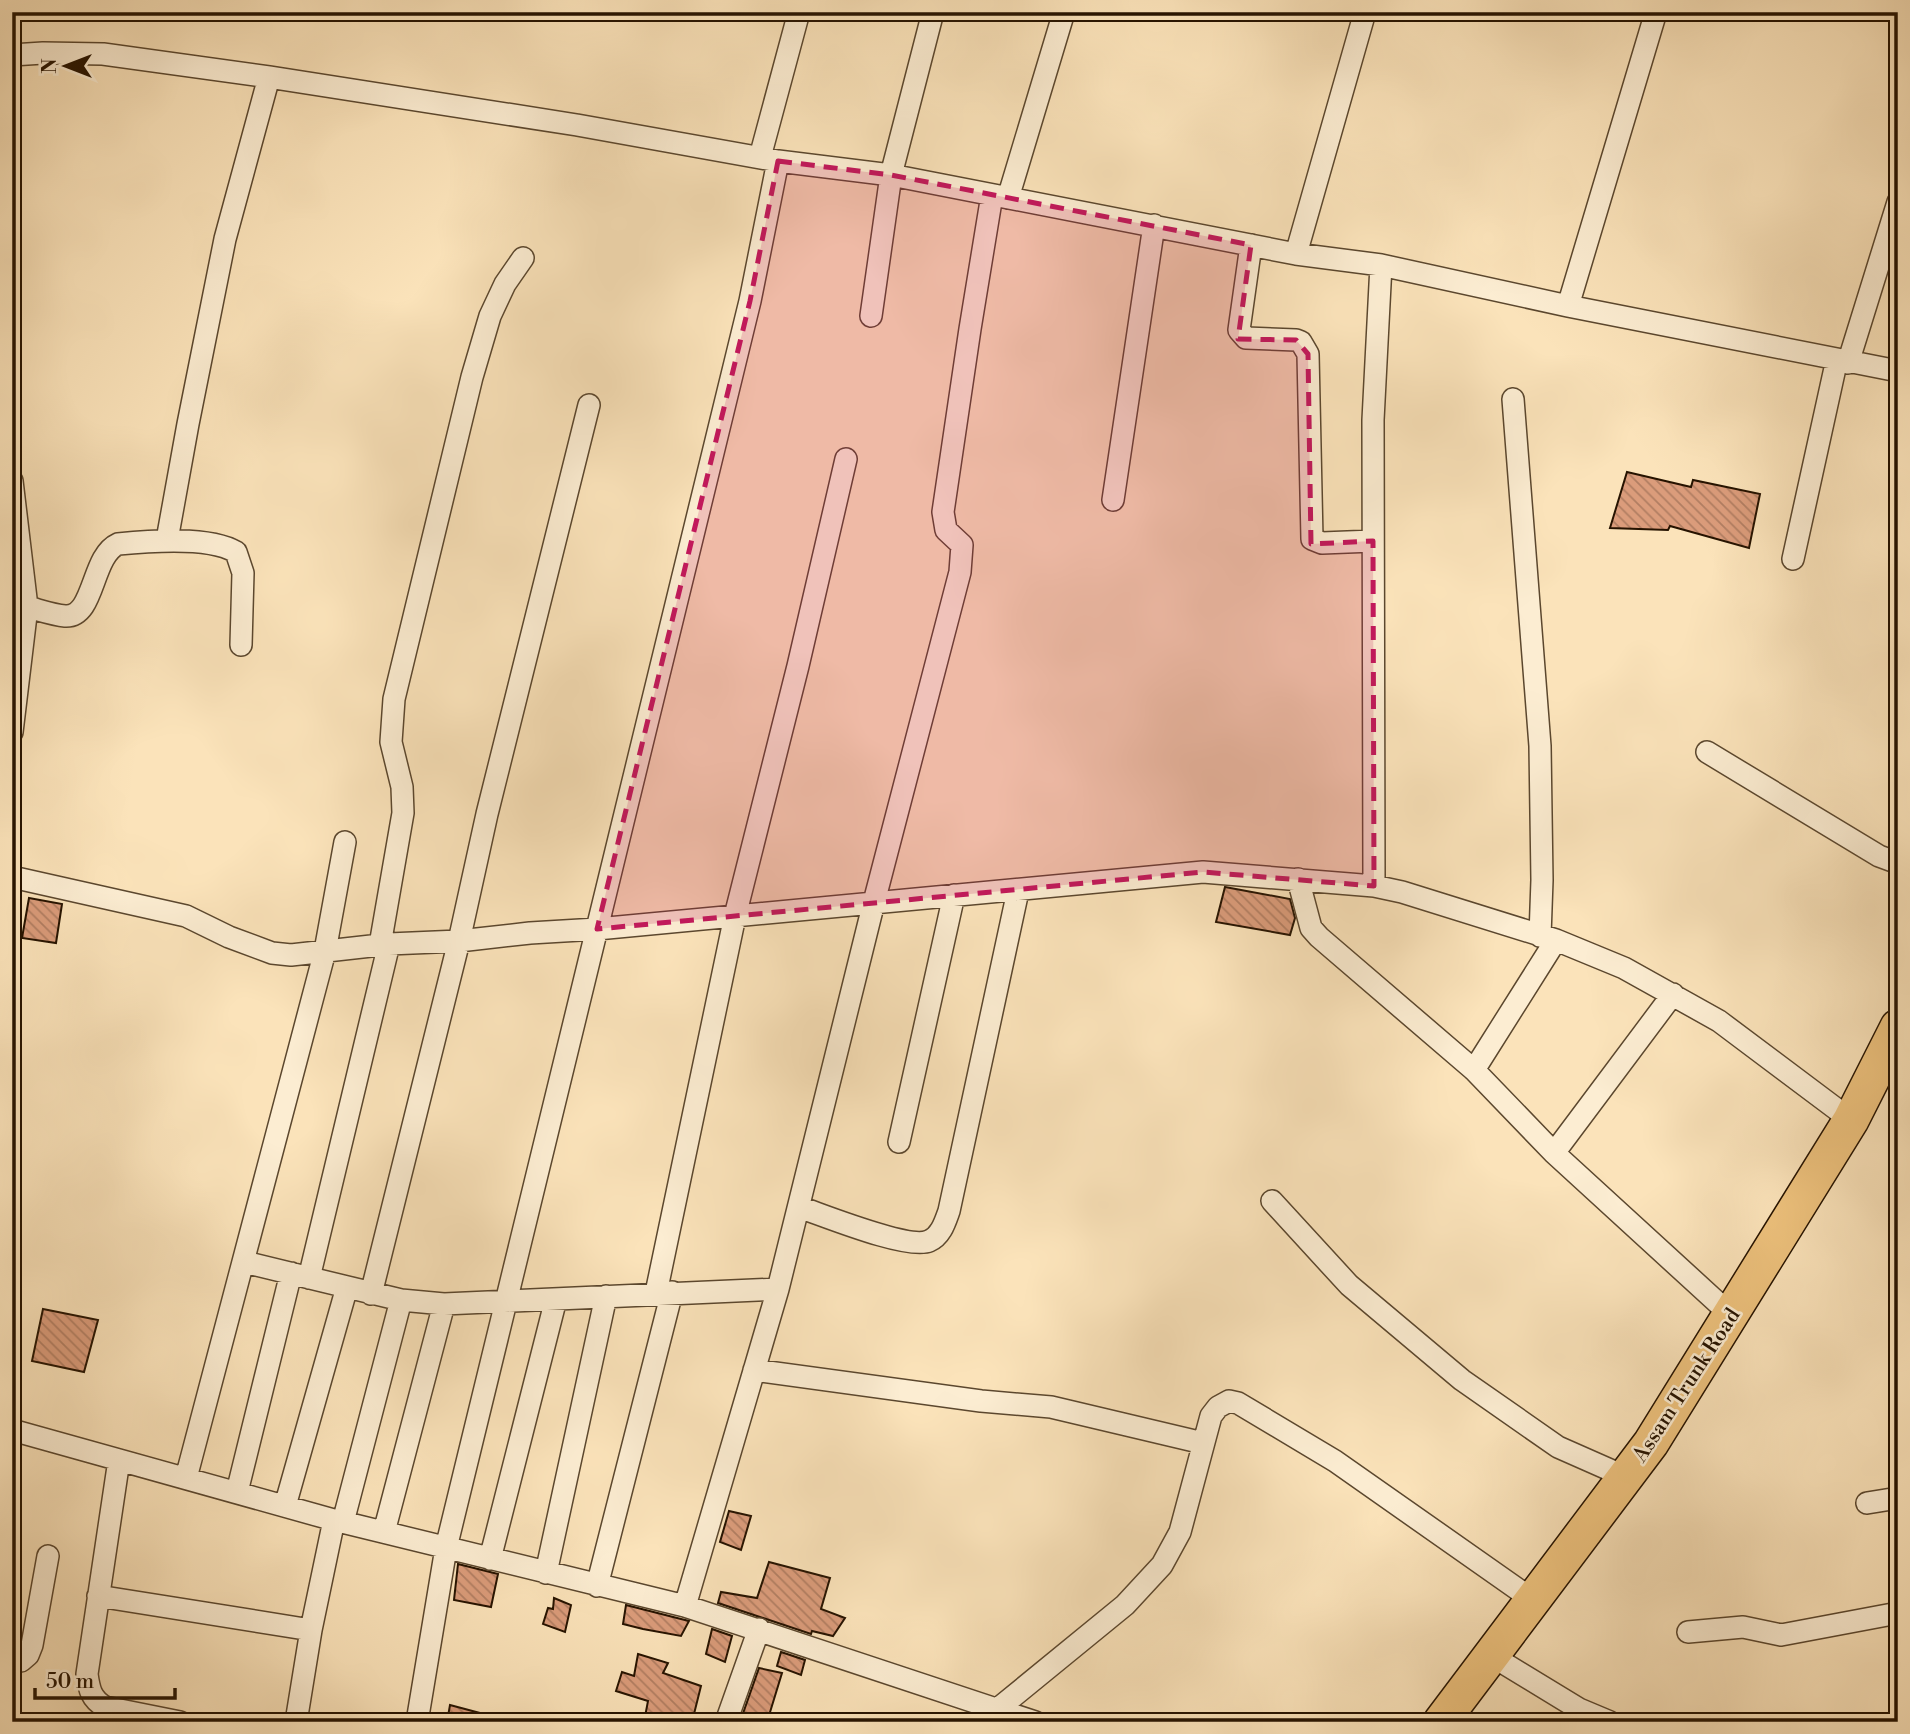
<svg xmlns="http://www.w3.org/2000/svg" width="1910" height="1734" font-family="'Libre Bodoni',serif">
<defs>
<pattern id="building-back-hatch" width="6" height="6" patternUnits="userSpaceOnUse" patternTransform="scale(1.75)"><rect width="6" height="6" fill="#db9c7b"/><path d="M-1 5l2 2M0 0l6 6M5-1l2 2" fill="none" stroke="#b17e62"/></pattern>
</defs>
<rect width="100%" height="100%" fill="#fbe3ba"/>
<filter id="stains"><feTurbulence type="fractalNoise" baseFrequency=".00286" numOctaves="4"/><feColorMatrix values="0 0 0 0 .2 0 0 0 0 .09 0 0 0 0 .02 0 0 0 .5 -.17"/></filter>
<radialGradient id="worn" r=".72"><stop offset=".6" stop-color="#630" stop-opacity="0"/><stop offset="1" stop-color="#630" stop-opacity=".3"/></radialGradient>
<!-- building -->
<path fill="url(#building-back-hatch)" stroke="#261300" stroke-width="2" d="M 1627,472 L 1691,487 L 1693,480 L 1760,494 L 1749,548 L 1670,526 L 1668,530 L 1610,528 Z
M 1225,887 L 1290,899 L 1295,918 L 1290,935 L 1216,922 Z
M 29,898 L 62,904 L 56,943 L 22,938 Z
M 43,1309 L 98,1320 L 84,1372 L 32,1361 Z
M 729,1511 L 751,1516 L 741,1550 L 720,1542 Z
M 769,1562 L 830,1578 L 821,1609 L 845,1618 L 833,1636 L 812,1631 L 811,1634 L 718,1603 L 721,1592 L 757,1598 Z
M 458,1564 L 498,1574 L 491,1607 L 454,1600 Z
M 554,1598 L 571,1605 L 565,1632 L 543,1624 L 548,1608 L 553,1609 Z
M 626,1605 L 681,1619 L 689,1621 L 681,1636 L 643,1629 L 623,1624 Z
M 712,1629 L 732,1636 L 725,1662 L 706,1654 Z
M 781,1652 L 805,1660 L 801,1675 L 777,1666 Z
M 638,1654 L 668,1663 L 663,1673 L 701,1686 L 692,1722 L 644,1722 L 648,1701 L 616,1691 L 622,1672 L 634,1676 Z
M 759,1668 L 782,1673 L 767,1722 L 740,1722 Z
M 450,1705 L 495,1717 L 494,1722 L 447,1722 Z"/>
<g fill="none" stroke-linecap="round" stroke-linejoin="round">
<!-- street casing -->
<g stroke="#5b472e" stroke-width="24">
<path id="street" d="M 12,55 L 43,53 L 103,54 L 269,77 L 577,125 L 778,161 L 891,175 L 1296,254 L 1381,265 L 1568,306 L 1898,371
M 760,157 L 799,12
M 1008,198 L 1064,12
M 1251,245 L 1239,330 L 1246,338 L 1296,340 L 1301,342 L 1308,354 L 1312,539 L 1322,543 L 1373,541
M 1296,254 L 1365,12
M 1568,306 L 1656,12
M 871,316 L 891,175 L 933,12
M 1848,363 L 1898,202
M 1513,399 L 1540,746 L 1542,880 L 1540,936
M 12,481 L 27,607 L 12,732
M 1113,500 L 1154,225
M 167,540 L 188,424 L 225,239 L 269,77
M 1793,559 L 1837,359
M 27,607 C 39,610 53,615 65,616 C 95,618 91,556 118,544 C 149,541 210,536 236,552 L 243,573 L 241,645
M 1707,752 L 1879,856 L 1898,863
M 12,877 L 186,916 L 229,937 L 272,953 L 291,955 L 389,944 L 459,941 L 530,933 L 597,929 L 1203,872 L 1374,886 L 1402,892 L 1556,940 L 1624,968 L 1719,1021 L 1851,1120
M 1298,879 L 1311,928 L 1319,937 L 1474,1070 L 1554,1153 L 1731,1315
M 1374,886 L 1373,420 L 1381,265
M 380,945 L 403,813 L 402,787 L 391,742 L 394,699 L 472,377 L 490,316 L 505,284 L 523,258
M 1474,1070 L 1556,940
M 899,1142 L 954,895
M 1554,1153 L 1673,994
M 1272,1201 L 1349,1285 L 1462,1380 L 1558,1447 L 1626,1477
M 799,1207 C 823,1215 908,1250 929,1241 C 941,1236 945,1222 949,1211 L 1018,891
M 244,1262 L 401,1300 L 444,1304 L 778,1289
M 309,1278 L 389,944
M 656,1293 L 735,916 L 798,666 L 846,459
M 371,1294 L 459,941 L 487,814 L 589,405
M 754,1370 L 981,1401 L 1051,1407 L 1203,1443
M 12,1430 L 334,1520 L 685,1606 L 1035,1722
M 119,1460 L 87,1674 C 89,1689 91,1699 105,1707 L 180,1722
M 186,1478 L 325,951 L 345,842
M 237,1492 L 291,1273
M 1867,1503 L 1898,1498
M 285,1506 L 347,1287
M 343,1522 L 401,1300
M 384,1532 L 444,1304
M 490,1559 L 556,1299
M 546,1573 L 606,1296
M 597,1586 L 672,1292
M 98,1596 L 311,1630
M 685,1606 L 778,1289 L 874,902 L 960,572 L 962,545 L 946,530 L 943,512 L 970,329 L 992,195
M 1688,1632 L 1743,1627 L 1781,1635 L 1898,1613
M 1492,1656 L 1579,1709 L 1610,1722
M 12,1660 L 21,1661 L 28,1655 L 32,1645 L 48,1556
M 999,1708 L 1125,1605 L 1162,1565 L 1180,1532 L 1211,1416 L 1218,1407 L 1229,1401 L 1238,1403 L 1335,1461 L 1533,1600
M 296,1722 L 311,1630 L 334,1520
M 417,1722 L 446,1548 L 750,301 L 778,161
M 726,1722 L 759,1629"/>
</g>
<!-- primary casing -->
<g stroke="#261300" stroke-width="38">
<path id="primary" d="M 1441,1722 L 1651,1443 L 1851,1120 L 1898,1027"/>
</g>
<!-- street -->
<use href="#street" stroke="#fcedd2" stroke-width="21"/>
<!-- primary -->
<use href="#primary" stroke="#eec27d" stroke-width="35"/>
</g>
<!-- marked area -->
<path fill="#c2185b" fill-opacity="0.2" stroke="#c2185b" stroke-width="5" stroke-dasharray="14 9" stroke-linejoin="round" d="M 778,161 L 891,175 L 1251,245 L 1238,339 L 1296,340 L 1308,354 L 1311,544 L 1373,541 L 1374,886 L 1203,872 L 597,929 L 750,301 Z"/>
<g text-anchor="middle" stroke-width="5" stroke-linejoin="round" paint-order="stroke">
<!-- street labels -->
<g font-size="21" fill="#261300" stroke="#fcedd2">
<text transform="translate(1686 1385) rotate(-57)" y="7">Assam Trunk Road</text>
</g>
</g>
<!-- margin -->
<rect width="1910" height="1734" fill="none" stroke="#fbe3ba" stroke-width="42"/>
<rect x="14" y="14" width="1882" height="1706" fill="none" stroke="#261300" stroke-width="3.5"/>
<rect x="21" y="21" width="1868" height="1692" fill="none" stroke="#261300" stroke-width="2"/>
<!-- north arrow -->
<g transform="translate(66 66) rotate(270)" stroke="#fcedd2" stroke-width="5" paint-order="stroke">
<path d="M0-5L12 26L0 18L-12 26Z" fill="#261300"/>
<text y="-10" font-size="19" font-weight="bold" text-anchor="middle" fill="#261300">N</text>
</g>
<!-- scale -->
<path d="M35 1688v10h140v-10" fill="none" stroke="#261300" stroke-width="3.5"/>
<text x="46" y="1688" font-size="21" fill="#261300" stroke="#fcedd2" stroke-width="5" paint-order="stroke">50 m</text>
<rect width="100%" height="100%" filter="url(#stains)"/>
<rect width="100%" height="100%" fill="url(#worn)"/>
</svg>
